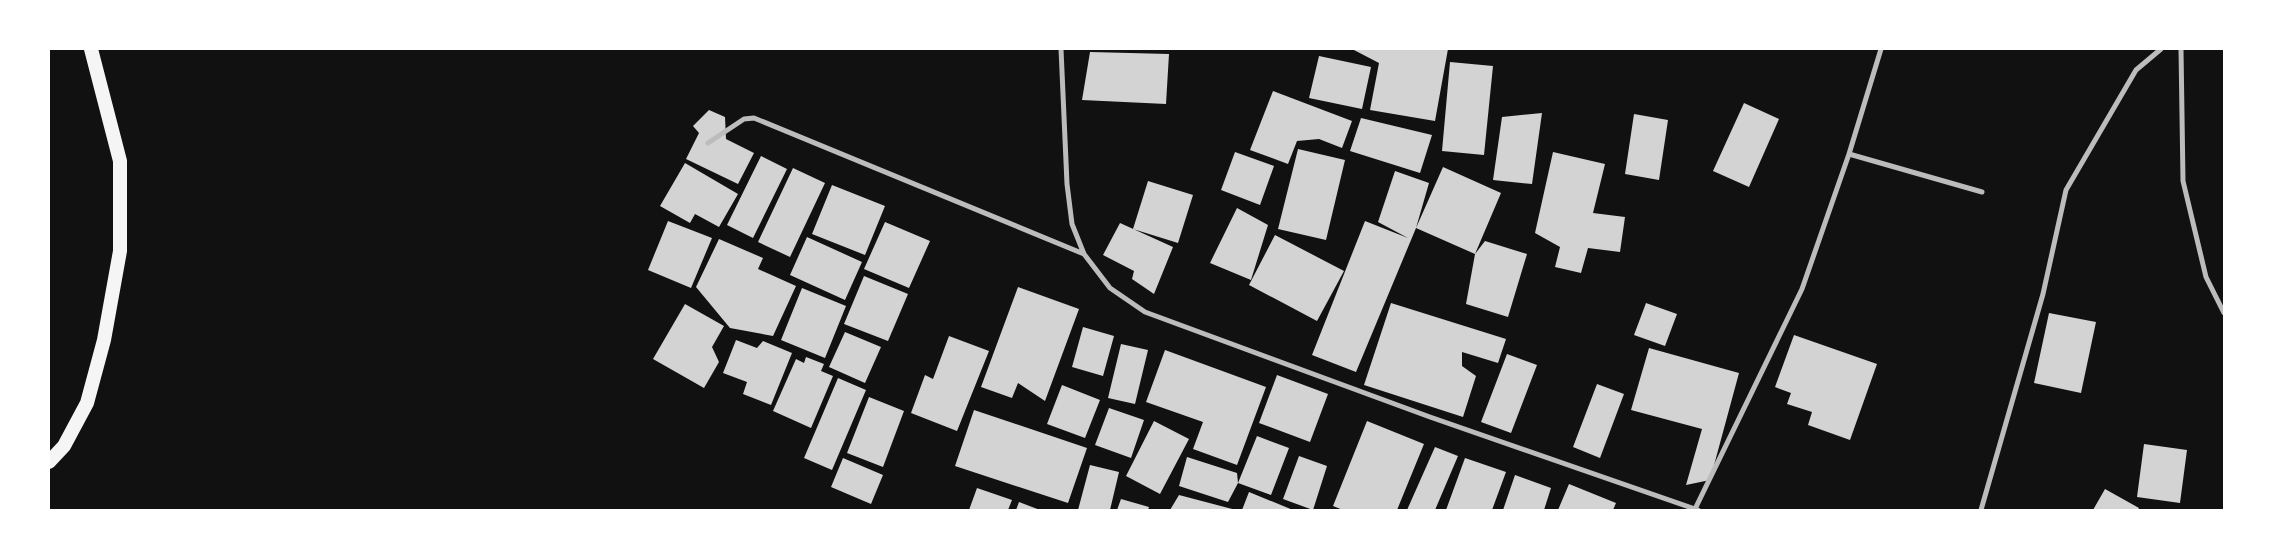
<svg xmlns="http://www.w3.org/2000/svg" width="2273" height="559" font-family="Karla,sans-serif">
<rect width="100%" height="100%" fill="#111"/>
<!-- building -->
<path fill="#d3d3d3" d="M 1352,49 L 1448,49 L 1435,121 L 1370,110 L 1379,63 Z
M 1090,52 L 1169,54 L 1166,104 L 1082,100 Z
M 1319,56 L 1371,67 L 1362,109 L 1309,98 Z
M 1450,62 L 1493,66 L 1484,155 L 1442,151 Z
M 1273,91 L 1352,121 L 1342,148 L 1319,139 L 1297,141 L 1288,164 L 1250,150 Z
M 1744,103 L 1779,119 L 1749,187 L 1713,171 Z
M 709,110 L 725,117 L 726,139 L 754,153 L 738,184 L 686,159 L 699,133 L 693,126 Z
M 1542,113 L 1532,184 L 1493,180 L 1502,117 Z
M 1634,114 L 1668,120 L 1659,180 L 1625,174 Z
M 1361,118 L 1432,135 L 1420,173 L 1350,151 Z
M 1298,149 L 1345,160 L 1326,240 L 1278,229 Z
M 1235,152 L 1274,166 L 1260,205 L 1221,190 Z
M 1553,152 L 1605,164 L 1593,213 L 1625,217 L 1620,252 L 1588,248 L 1581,273 L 1555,267 L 1560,247 L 1535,233 Z
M 761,156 L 787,169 L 753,238 L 727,225 Z
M 685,163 L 738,194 L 719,227 L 695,214 L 690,223 L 660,206 Z
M 1443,167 L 1501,193 L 1475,254 L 1416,228 Z
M 793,168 L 825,183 L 790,257 L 758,242 Z
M 1395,171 L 1429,183 L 1416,228 L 1356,372 L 1312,355 L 1365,221 L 1408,238 L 1378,222 Z
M 1148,181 L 1193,195 L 1178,243 L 1133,229 Z
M 832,185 L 885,206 L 865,255 L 812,234 Z
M 1237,208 L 1268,225 L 1251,280 L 1210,263 Z
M 668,221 L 712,238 L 691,288 L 648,270 Z
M 885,222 L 930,241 L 909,288 L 864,269 Z
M 1120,223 L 1173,247 L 1154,294 L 1132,279 L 1134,271 L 1103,255 Z
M 1275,235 L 1344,271 L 1317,321 L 1249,285 Z
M 807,237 L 862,262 L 845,300 L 790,275 Z
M 719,239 L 763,258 L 758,269 L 796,286 L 773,336 L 730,328 L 696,287 Z
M 1485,241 L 1527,254 L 1508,317 L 1466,304 L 1475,254 Z
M 864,276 L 908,294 L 888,341 L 844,324 Z
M 1018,287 L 1079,309 L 1045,401 L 1018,383 L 1012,398 L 981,387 Z
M 802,288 L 846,306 L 825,358 L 781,340 Z
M 1391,303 L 1506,339 L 1498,363 L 1462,352 L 1462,366 L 1476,376 L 1463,417 L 1364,385 Z
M 1646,303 L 1677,314 L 1665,346 L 1634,335 Z
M 685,304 L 724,326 L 712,347 L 719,362 L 704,388 L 653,359 Z
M 2049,313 L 2096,322 L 2081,393 L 2034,383 Z
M 1083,327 L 1114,336 L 1103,376 L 1072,367 Z
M 845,332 L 881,347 L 865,383 L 829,367 Z
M 1794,335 L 1877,364 L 1850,440 L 1808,425 L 1812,412 L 1787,404 L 1791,393 L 1775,387 Z
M 949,336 L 989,351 L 957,431 L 911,413 L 925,375 L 933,379 Z
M 736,340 L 757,348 L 763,341 L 792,353 L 771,405 L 743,394 L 747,382 L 723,373 Z
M 1121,344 L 1148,350 L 1135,404 L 1108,398 Z
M 1649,348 L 1739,373 L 1710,480 L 1686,485 L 1702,429 L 1631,410 Z
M 1165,350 L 1266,387 L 1237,465 L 1193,449 L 1203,422 L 1146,402 Z
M 1507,354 L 1537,365 L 1511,433 L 1481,422 Z
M 806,357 L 824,364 L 821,371 L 833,376 L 811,428 L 773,411 L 796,359 L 804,363 Z
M 1277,375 L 1328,394 L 1310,442 L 1259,423 Z
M 838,378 L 866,390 L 832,470 L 804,458 Z
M 1597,384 L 1624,394 L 1600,458 L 1573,447 Z
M 1062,385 L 1100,400 L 1085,438 L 1047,424 Z
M 869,397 L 904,411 L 883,467 L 847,453 Z
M 1109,408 L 1144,420 L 1131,458 L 1095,445 Z
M 974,410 L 1087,448 L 1068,503 L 955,466 Z
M 1154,421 L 1189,439 L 1160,494 L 1126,476 Z
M 1367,421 L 1424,444 L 1397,510 L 1343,510 L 1333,506 Z
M 1257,436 L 1289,448 L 1271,495 L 1238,483 Z
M 2144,444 L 2187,450 L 2180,503 L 2137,497 Z
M 1435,447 L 1458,456 L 1435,510 L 1407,510 Z
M 1299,456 L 1327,466 L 1313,510 L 1283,499 Z
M 1187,457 L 1237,473 L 1238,483 L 1228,502 L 1179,486 Z
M 843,458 L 883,475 L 871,504 L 831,487 Z
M 1465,458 L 1506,472 L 1492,510 L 1446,510 Z
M 1090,465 L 1119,472 L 1110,510 L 1078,510 Z
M 1515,475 L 1551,488 L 1544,510 L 1503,510 Z
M 1569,484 L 1616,503 L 1613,510 L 1558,510 Z
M 977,488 L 1012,500 L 1008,510 L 969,510 Z
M 2105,489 L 2139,508 L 2138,510 L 2093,510 Z
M 1249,492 L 1293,510 L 1242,510 Z
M 1179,495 L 1236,510 L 1170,510 Z
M 1121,499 L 1149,507 L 1148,510 L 1117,510 Z
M 1019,502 L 1040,510 L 1016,510 Z"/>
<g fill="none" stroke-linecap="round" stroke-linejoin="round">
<!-- minor -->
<path stroke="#bcbcbc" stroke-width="5" d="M 1061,49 L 1067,184 L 1072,224 L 1084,254 L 1110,288 L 1145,312 L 1430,417 L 1698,510
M 2181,49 L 2183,181 L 2206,277 L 2224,313
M 708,143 L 744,119 L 754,118 L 1084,254
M 1849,154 L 1982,192
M 1695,509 L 1802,289 L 1849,154 L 1881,49
M 1981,510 L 2043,294 L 2066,190 L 2136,70 L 2161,49"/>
<!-- trunk -->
<path stroke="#f5f5f5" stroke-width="14" d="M 49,462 L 64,446 L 87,403 L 104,340 L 120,251 L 120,161 L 91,49"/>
</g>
<!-- border -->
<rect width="2273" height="559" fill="none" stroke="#ffffff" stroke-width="100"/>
</svg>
